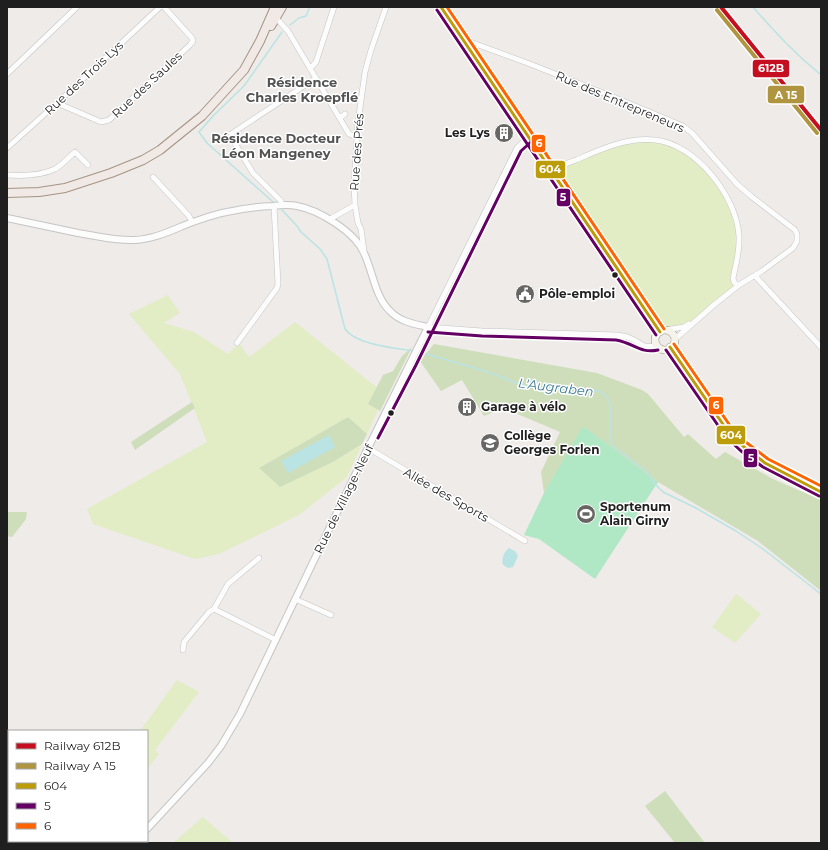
<svg xmlns="http://www.w3.org/2000/svg" width="828" height="850" font-family="Montserrat,sans-serif">
<rect width="100%" height="100%" fill="#eeebe8"/>
<!-- grass -->
<path fill="#e2edc5" d="M 642,139 L 677,147 L 703,166 L 729,201 L 739,236 L 733,278 L 738,286 L 709,310 L 684,327 L 662,327 L 555,169 L 616,144 Z
M 168,295 L 180,313 L 164,323 L 194,332 L 228,354 L 239,343 L 249,357 L 295,322 L 385,394 L 367,434 L 348,417 L 259,468 L 280,487 L 333,462 L 362,444 L 347,477 L 299,515 L 219,554 L 195,559 L 93,524 L 87,509 L 207,442 L 180,374 L 129,314 Z
M 736,594 L 761,614 L 735,643 L 712,627 Z
M 177,680 L 199,692 L 155,750 L 159,754 L 147,769 L 147,731 L 140,731 Z
M 7,787 L 9,789 L 9,841 L 88,841 L 86,843 L 7,843 Z
M 203,817 L 233,843 L 173,843 Z"/>
<!-- forest -->
<path fill="#cedebb" d="M 434,344 L 597,373 L 642,390 L 648,394 L 684,437 L 688,434 L 716,459 L 725,452 L 773,479 L 821,500 L 821,591 L 758,541 L 658,482 L 584,427 L 544,493 L 541,472 L 560,432 L 503,408 L 484,416 L 462,380 L 441,391 L 420,361 Z
M 412,347 L 380,411 L 368,404 L 383,375 L 393,371 L 402,356 Z
M 192,402 L 195,408 L 135,450 L 131,442 Z
M 348,417 L 367,434 L 362,444 L 333,462 L 280,487 L 259,468 Z
M 7,512 L 27,512 L 26,519 L 12,537 L 7,536 Z
M 665,791 L 705,843 L 675,843 L 645,806 Z"/>
<!-- pitch -->
<path fill="#b0e8c6" d="M 583,426 L 658,482 L 595,579 L 539,539 L 524,535 L 544,493 Z"/>
<!-- water -->
<path fill="#bae3e3" d="M 329,435 L 335,447 L 288,473 L 281,461 Z
M 509,548 L 515,551 L 518,556 L 513,567 L 508,568 L 503,565 C 501,559 504,552 509,548 Z"/>
<g fill="none" stroke-linecap="round" stroke-linejoin="round">
<!-- stream -->
<path stroke="#bae3e3" stroke-width="1.5" d="M 753,7 C 776,33 794,53 821,75
M 290,25 L 299,18 L 306,16 L 310,7
M 273,202 L 207,143 L 199,132 L 214,115 L 244,86 L 282,32
M 282,210 L 297,226 L 301,232 L 320,249 L 327,259 L 345,329 C 356,345 396,348 415,351
M 419,352 L 485,371 L 524,386 L 556,389 L 580,391 L 589,390 L 599,391 L 606,396 L 610,403 L 610,439 L 612,445 L 647,472 L 654,483 L 663,492 L 694,507 L 736,531 L 763,549 L 821,594"/>
<!-- minor casing -->
<g stroke="#c6c5c4" stroke-width="6">
<path id="minor" d="M 276,18 L 288,31 L 349,134 L 357,137
M 462,39 L 530,64 L 616,98 L 683,126 L 692,133 L 737,184 L 752,197 L 795,230 L 797,234 L 797,241 L 793,248 L 762,271 L 739,285 L 715,304 L 674,340
M 310,69 L 316,62 L 334,7
M 7,74 L 77,7
M 57,103 L 101,122 L 109,120 L 190,45 L 193,41 L 192,38 L 164,7
M 340,118 L 345,114
M 528,137 L 517,148 L 428,327 L 482,331 L 617,335 C 621,336 626,336 630,338 C 641,342 642,350 657,345
M 7,148 L 57,103 L 160,7
M 551,171 C 559,166 568,163 576,160 C 601,149 627,137 655,140 C 696,144 737,197 739,236 C 740,251 736,264 733,278 L 734,282 L 738,286
M 7,175 C 22,176 42,175 55,169 C 62,165 69,157 75,152 L 88,165
M 153,177 L 189,216 L 192,222
M 282,205 L 281,201 L 253,173 L 231,137 L 231,134 L 316,78
M 330,219 L 355,205
M 364,251 L 361,229 L 358,223 L 355,205 L 354,184 L 358,122 L 365,72 L 371,50 L 386,7
M 755,276 L 821,347
M 665,330 L 684,327 L 689,324
M 237,343 L 277,288 L 278,284 L 274,206
M 368,448 L 525,541
M 295,599 L 331,615
M 214,609 L 276,640
M 183,650 L 184,642 L 209,612 L 214,609 L 228,584 L 259,558"/>
</g>
<!-- tertiary casing -->
<g stroke="#c6c5c4" stroke-width="8">
<path id="tertiary" d="M 7,218 C 31,223 55,228 78,233 C 97,236 116,241 135,240 C 156,239 174,229 193,222 C 219,212 245,207 273,206 C 280,205 289,204 297,206 C 319,210 355,232 364,253 C 373,272 375,297 390,311 C 400,322 415,324 428,327 L 368,448 L 240,714 L 221,746 L 208,763 L 147,829
M 133,843 L 135,841"/>
</g>
<!-- secondary casing -->
<g stroke="#99967f" stroke-width="8">
<path id="secondary" d="M 441,7 L 660,332
M655 340a10 10 0 1 1 20 0a10 10 0 1 1-20 0Z
M 670,347 L 729,433 L 744,447 L 765,463 L 788,476 L 821,492"/>
</g>
<!-- primary casing -->
<g stroke="#a59484" stroke-width="10">
<path id="primary" d="M 271,26 L 282,7
M 7,193 L 39,192 L 65,188 L 111,173 L 143,160 L 160,150 L 202,116 L 244,70 L 260,41 L 275,7"/>
</g>
<!-- minor -->
<use href="#minor" stroke="#fcfcfc" stroke-width="5"/>
<!-- tertiary -->
<use href="#tertiary" stroke="#fcfcfc" stroke-width="6"/>
<!-- secondary -->
<use href="#secondary" stroke="#f5f3eb" stroke-width="7"/>
<!-- primary -->
<use href="#primary" stroke="#f1e9e5" stroke-width="8"/>
<!-- bus-1 casing -->
<g stroke="#fff" stroke-width="6">
<path id="bus-1" d="M 441,7 L 660,332
M 670,347 L 729,433 L 744,447 L 765,463 L 821,492"/>
</g>
<!-- bus-2 casing -->
<g stroke="#fff" stroke-width="6">
<path id="bus-2" d="M 437,10 L 656,335
M 428,332 L 482,336 L 616,340 C 634,343 640,354 658,350
M 666,350 L 726,437 L 741,451 L 763,467 L 819,496
M 378,438 L 416,365 L 521,151 L 532,141"/>
</g>
<!-- bus-3 casing -->
<g stroke="#fff" stroke-width="6">
<path id="bus-3" d="M 447,7 L 664,329
M 674,344 L 733,430 L 747,443 L 768,459 L 821,486"/>
</g>
<!-- bus-1 -->
<use href="#bus-1" stroke="#bc9c09" stroke-width="3"/>
<!-- bus-2 -->
<use href="#bus-2" stroke="#640064" stroke-width="3"/>
<!-- bus-3 -->
<use href="#bus-3" stroke="#ff6400" stroke-width="3"/>
<!-- rail-1 casing -->
<g stroke="#fff" stroke-width="7">
<path id="rail-1" d="M 721,7 L 821,130"/>
</g>
<!-- rail-2 casing -->
<g stroke="#fff" stroke-width="7">
<path id="rail-2" d="M 717,10 L 817,133"/>
</g>
<!-- rail-1 -->
<use href="#rail-1" stroke="#c50e1f" stroke-width="4"/>
<!-- rail-2 -->
<use href="#rail-2" stroke="#b09540" stroke-width="4"/>
</g>
<!-- icons -->
<defs>
<g id="building-disc" transform="scale(1)"><circle r="9.5" fill="#676665" stroke="#fff"/><path d="M-4-6H4V6H1V3H-1V6H-4ZM-2.5-4.3h1.7v1.8h-1.7ZM.8-4.3h1.7v1.8H.8ZM-2.5-1h1.7V.8h-1.7ZM.8-1h1.7V.8H.8Z" fill="#fff"/></g>
<g id="civic-disc" transform="scale(1)"><circle r="9.5" fill="#676665" stroke="#fff"/><path d="M-.6-6.5H3V-4.5H.6V-3L4-1V1h2V6H-6V1h2V-1L-.6-3ZM-1.2 2.5V6h2.4V2.5Z" fill="#fff"/></g>
<g id="school-disc" transform="scale(1)"><circle r="9.5" fill="#676665" stroke="#fff"/><path d="M0-5L7-2L0 1L-7-2ZM-4 1L0 2.5L4 1V4Q0 6-4 4Z" fill="#fff"/></g>
<g id="stadium-disc" transform="scale(1)"><circle r="9.5" fill="#676665" stroke="#fff"/><path d="M0-5a6.5 5 0 1 0 0 10a6.5 5 0 1 0 0-10ZM-3.5-1.8h7v3.6h-7Z" fill="#fff"/></g>
</defs>
<g fill-rule="evenodd">
<use href="#building-disc" x="504" y="133"/>
<use href="#civic-disc" x="525" y="294"/>
<use href="#building-disc" x="467" y="407"/>
<use href="#school-disc" x="490" y="443"/>
<use href="#stadium-disc" x="586" y="514"/>
</g>
<!-- markers -->
<g fill="#1f1f1f" stroke="#fff" stroke-width="1.5">
<circle cx="615" cy="275" r="3.5"/>
<circle cx="391" cy="413" r="3.5"/>
</g>
<g text-anchor="middle" stroke-width="3" stroke-linejoin="round" paint-order="stroke">
<!-- street labels -->
<g font-size="12" fill="#1f1f1f" stroke="#fff">
<text transform="translate(84 78) rotate(-43)" y="4">Rue des Trois Lys</text>
<text transform="translate(147 85) rotate(-43)" y="4">Rue des Saules</text>
<text transform="translate(620 102) rotate(23)" y="4">Rue des Entrepreneurs</text>
<text transform="translate(357 152) rotate(-86)" y="4">Rue des Prés</text>
<text transform="translate(446 495) rotate(30)" y="4">Allée des Sports</text>
<text transform="translate(344 499) rotate(-64)" y="4">Rue de Village-Neuf</text>
</g>
<!-- poi labels -->
<g font-size="12" font-weight="bold" fill="#1f1f1f" stroke="#fff" text-anchor="start">
<text x="490" y="137" text-anchor="end">Les Lys</text>
<text x="539" y="298">Pôle-emploi</text>
<text x="481" y="411">Garage à vélo</text>
<text x="504" y="440">Collège<tspan x="504" dy="14">Georges Forlen</tspan></text>
<text x="600" y="511">Sportenum<tspan x="600" dy="14">Alain Girny</tspan></text>
</g>
<!-- neighbourhood labels -->
<g font-size="13" font-weight="bold" fill="#525252" stroke="#fff">
<text x="302" y="87">Résidence<tspan x="302" dy="15">Charles Kroepflé</tspan></text>
<text x="276" y="143">Résidence Docteur<tspan x="276" dy="15">Léon Mangeney</tspan></text>
</g>
<!-- water labels -->
<g font-size="13" font-style="italic" fill="#3b7995" stroke="#fff">
<text transform="translate(556 387) rotate(7)" y="5">L'Augraben</text>
</g>
</g>
<g stroke="#fff" stroke-width="1.5">
<rect x="752" y="59" width="38" height="19" rx="4" fill="#c50e1f"/>
<rect x="767" y="85" width="38" height="19" rx="4" fill="#b09540"/>
<rect x="531" y="134" width="15" height="19" rx="4" fill="#ff6400"/>
<rect x="535" y="160" width="31" height="19" rx="4" fill="#bc9c09"/>
<rect x="556" y="188" width="15" height="19" rx="4" fill="#640064"/>
<rect x="708" y="396" width="16" height="19" rx="4" fill="#ff6400"/>
<rect x="716" y="425" width="30" height="20" rx="4" fill="#bc9c09"/>
<rect x="743" y="448" width="15" height="20" rx="4" fill="#640064"/>
</g>
<g font-size="11" text-anchor="middle" font-weight="bold" fill="#fff">
<text x="771" y="72">612B</text>
<text x="786" y="99">A 15</text>
<text x="539" y="147">6</text>
<text x="550" y="173">604</text>
<text x="563" y="201">5</text>
<text x="716" y="409">6</text>
<text x="731" y="439">604</text>
<text x="751" y="462">5</text>
</g>
<!-- border -->
<rect width="828" height="850" fill="none" stroke="#1f1f1f" stroke-width="16"/>
<!-- legend -->
<rect x="8" y="730" width="140" height="112" fill="#ffffff" stroke="#a5a5a5"/>
<rect x="16" y="743" width="20" height="6" fill="#c50e1f" stroke="#a5a5a5"/>
<text x="44" y="750" font-size="12" fill="#1f1f1f">Railway 612B</text>
<rect x="16" y="763" width="20" height="6" fill="#b09540" stroke="#a5a5a5"/>
<text x="44" y="770" font-size="12" fill="#1f1f1f">Railway A 15</text>
<rect x="16" y="783" width="20" height="6" fill="#bc9c09" stroke="#a5a5a5"/>
<text x="44" y="790" font-size="12" fill="#1f1f1f">604</text>
<rect x="16" y="803" width="20" height="6" fill="#640064" stroke="#a5a5a5"/>
<text x="44" y="810" font-size="12" fill="#1f1f1f">5</text>
<rect x="16" y="823" width="20" height="6" fill="#ff6400" stroke="#a5a5a5"/>
<text x="44" y="830" font-size="12" fill="#1f1f1f">6</text>
</svg>
